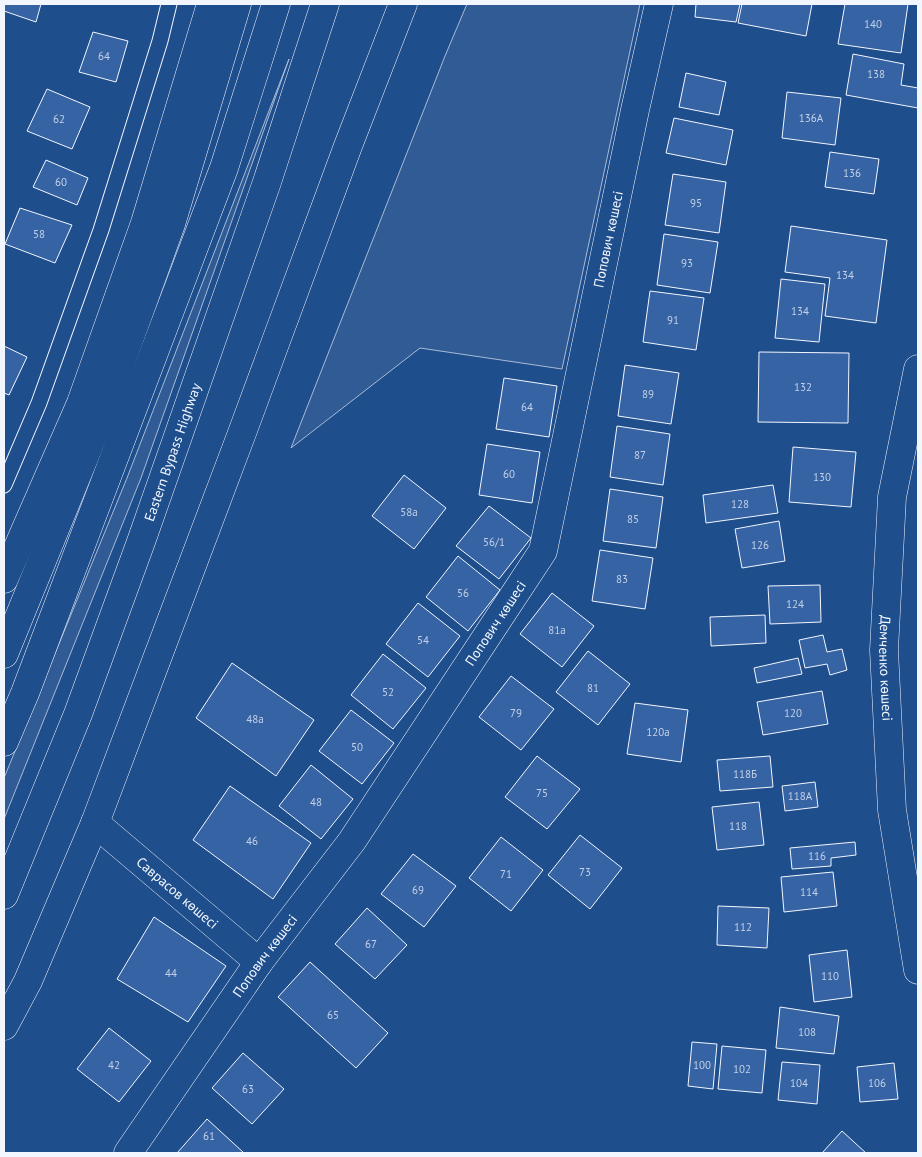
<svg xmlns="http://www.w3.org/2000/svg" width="922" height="1157" font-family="'PT Sans',sans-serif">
<rect width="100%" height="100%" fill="#1f4e8c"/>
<!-- green -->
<path fill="#305b95" stroke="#a8bbd7" d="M 467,4 L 640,4 L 562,369 L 420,348 L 291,448 L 445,56 Z
M 289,59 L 141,478 L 4,819 L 4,778 L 127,478 Z"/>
<!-- building -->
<path fill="#3563a3" stroke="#f2f6ff" d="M 4,4 L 41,4 L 36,22 L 4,11 Z
M 696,4 L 740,4 L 736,22 L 695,17 Z
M 742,4 L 812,4 L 806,36 L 738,23 Z
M 845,4 L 908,4 L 901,53 L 838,44 Z
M 93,32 L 128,41 L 116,82 L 79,72 Z
M 853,54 L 904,64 L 901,85 L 918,88 L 918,108 L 846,95 Z
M 686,73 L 726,82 L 719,115 L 679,107 Z
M 47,89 L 90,107 L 72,149 L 27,131 Z
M 787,92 L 841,98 L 835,145 L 782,138 Z
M 674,118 L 733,130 L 726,165 L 666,153 Z
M 830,152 L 879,159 L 874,194 L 825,187 Z
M 46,160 L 88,178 L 77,205 L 33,187 Z
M 673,174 L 726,182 L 719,233 L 665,225 Z
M 20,208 L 72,225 L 55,263 L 5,244 Z
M 791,226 L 887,240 L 876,323 L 825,316 L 830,278 L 785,272 Z
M 664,234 L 718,242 L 710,293 L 657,285 Z
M 781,279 L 825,284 L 819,342 L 775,338 Z
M 650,291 L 704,298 L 696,350 L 643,342 Z
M 4,346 L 27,357 L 9,395 L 4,393 Z
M 759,352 L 849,353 L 848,423 L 758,422 Z
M 625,365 L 679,373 L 671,424 L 618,416 Z
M 504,378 L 557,386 L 549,437 L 496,429 Z
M 617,426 L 670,434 L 663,485 L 610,477 Z
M 487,444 L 540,452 L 532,503 L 479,495 Z
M 793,447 L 856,452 L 851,507 L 789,502 Z
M 404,475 L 446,508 L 414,549 L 372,516 Z
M 773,485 L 778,513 L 706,523 L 703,495 Z
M 610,489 L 663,497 L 656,548 L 603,541 Z
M 489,506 L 531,538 L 499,579 L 456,546 Z
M 779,521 L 785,561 L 742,568 L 735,529 Z
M 600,550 L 653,558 L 645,609 L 592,601 Z
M 458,556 L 500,590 L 468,631 L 426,597 Z
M 820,585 L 821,622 L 770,624 L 768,586 Z
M 552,593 L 594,626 L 562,667 L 520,634 Z
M 418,603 L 460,636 L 428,677 L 386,644 Z
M 765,615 L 766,643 L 711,646 L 710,617 Z
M 823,635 L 827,652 L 842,649 L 847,670 L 830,675 L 827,664 L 805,668 L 799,640 Z
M 588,651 L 630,684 L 598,725 L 556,692 Z
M 383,654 L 426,688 L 393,729 L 351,695 Z
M 798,658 L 802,674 L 757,683 L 754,668 Z
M 232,663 L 314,720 L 276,776 L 196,718 Z
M 511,676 L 554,709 L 521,750 L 479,717 Z
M 822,691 L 828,724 L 763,735 L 757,702 Z
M 635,703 L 688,710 L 681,762 L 627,754 Z
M 351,710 L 394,743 L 362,784 L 319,751 Z
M 537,756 L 580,789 L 547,829 L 505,797 Z
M 770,756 L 773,787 L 720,791 L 717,760 Z
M 311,765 L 353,799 L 321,839 L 279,806 Z
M 815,782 L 818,807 L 785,811 L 782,786 Z
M 230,786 L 311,843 L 273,899 L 193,840 Z
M 759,802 L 764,845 L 717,850 L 712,807 Z
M 580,835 L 622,868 L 590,909 L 548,875 Z
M 501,837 L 543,870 L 511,911 L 469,878 Z
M 855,842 L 856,855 L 831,858 L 831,866 L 792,869 L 790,848 Z
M 413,854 L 456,886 L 424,927 L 381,894 Z
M 833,872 L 837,906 L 784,912 L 781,877 Z
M 718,906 L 769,908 L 767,948 L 717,945 Z
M 367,908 L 407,945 L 375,979 L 335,944 Z
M 154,917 L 226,966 L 188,1022 L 117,979 Z
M 847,950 L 852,997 L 814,1002 L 809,955 Z
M 310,962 L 388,1033 L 356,1068 L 278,997 Z
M 780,1007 L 839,1016 L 834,1054 L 776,1048 Z
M 109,1028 L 151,1061 L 119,1102 L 77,1069 Z
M 692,1042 L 717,1044 L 713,1089 L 688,1086 Z
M 722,1046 L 766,1050 L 762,1093 L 718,1089 Z
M 243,1053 L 284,1089 L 252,1124 L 212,1088 Z
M 782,1062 L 820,1065 L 817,1104 L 778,1100 Z
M 894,1063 L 898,1099 L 860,1102 L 857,1067 Z
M 207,1119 L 244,1153 L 177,1153 Z
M 842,1131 L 866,1153 L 822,1153 Z"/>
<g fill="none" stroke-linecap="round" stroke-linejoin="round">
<!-- lane casing -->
<g stroke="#f2f6ff" stroke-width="17">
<path id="lane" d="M 4,485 L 39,403 L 101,230 L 160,41 L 169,4"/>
</g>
<!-- street casing -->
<g stroke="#f2f6ff" stroke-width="29">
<g id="street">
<path id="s1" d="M 95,823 L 259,962"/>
<path id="s2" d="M 128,1153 L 259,962 L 352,841 L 543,551 L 635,110 L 659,4"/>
</g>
</g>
<!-- secondary casing -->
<g stroke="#f2f6ff" stroke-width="29">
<g id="secondary">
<path id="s3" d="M 918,369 L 892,497 L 884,650 L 892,810 L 918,970"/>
</g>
</g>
<!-- primary casing -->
<g stroke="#f2f6ff" stroke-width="29">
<g id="primary">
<path d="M 4,579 L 81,403 L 145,223 L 211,4"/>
<path d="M 4,654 L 104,409 L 171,224 L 237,4"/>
<path d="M 4,742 L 25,693 L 224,168 L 276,4"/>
<path id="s4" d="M 4,895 L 78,714 L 142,539 L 267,182 L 325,4"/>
<path d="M 4,1026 L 28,981 L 95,823 L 242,433 L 348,146 L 403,4"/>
</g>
</g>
<!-- lane -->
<use href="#lane" stroke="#1f4e8c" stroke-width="15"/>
<!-- street -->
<use href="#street" stroke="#1f4e8c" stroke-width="28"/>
<!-- secondary -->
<use href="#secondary" stroke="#1f4e8c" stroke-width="28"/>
<!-- primary -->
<use href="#primary" stroke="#1f4e8c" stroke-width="28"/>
</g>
<g text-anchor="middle" stroke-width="4" stroke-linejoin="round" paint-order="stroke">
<!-- number labels -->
<g font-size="11" fill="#c3d1e8">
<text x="873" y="28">140</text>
<text x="104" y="60">64</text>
<text x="876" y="78">138</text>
<text x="811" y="122">136А</text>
<text x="59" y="123">62</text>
<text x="852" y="177">136</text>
<text x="61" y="186">60</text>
<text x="696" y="207">95</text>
<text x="39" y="238">58</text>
<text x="687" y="267">93</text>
<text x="845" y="279">134</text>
<text x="800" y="315">134</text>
<text x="673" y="324">91</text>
<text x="803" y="391">132</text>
<text x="648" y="398">89</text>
<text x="527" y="411">64</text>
<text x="640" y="459">87</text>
<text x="509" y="478">60</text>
<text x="822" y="481">130</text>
<text x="740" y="508">128</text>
<text x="409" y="516">58а</text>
<text x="633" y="523">85</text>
<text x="494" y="546">56/1</text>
<text x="760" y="549">126</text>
<text x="622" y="583">83</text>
<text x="463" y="597">56</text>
<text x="795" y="608">124</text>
<text x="557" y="634">81а</text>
<text x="423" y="644">54</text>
<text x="593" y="692">81</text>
<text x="388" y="696">52</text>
<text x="516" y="717">79</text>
<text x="793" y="717">120</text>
<text x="255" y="723">48а</text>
<text x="658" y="736">120а</text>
<text x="357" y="751">50</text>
<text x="745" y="778">118Б</text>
<text x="542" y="797">75</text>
<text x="800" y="800">118А</text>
<text x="316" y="806">48</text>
<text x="738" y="830">118</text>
<text x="252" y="845">46</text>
<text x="817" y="860">116</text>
<text x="585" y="876">73</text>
<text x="506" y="878">71</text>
<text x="418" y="894">69</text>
<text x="809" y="896">114</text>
<text x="743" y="931">112</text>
<text x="371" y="948">67</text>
<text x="171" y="977">44</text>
<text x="830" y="980">110</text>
<text x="333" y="1019">65</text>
<text x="807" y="1036">108</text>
<text x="114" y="1069">42</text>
<text x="702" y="1069">100</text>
<text x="742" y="1073">102</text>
<text x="799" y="1087">104</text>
<text x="877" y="1087">106</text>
<text x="248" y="1093">63</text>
<text x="209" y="1140">61</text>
</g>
<!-- street labels -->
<g font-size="14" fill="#f2f6ff" stroke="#1f4e8c">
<text dy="5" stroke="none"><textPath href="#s2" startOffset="1050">Попович көшесі</textPath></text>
<text dy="5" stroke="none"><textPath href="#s4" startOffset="474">Eastern Bypass Highway</textPath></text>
<text dy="5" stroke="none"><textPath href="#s2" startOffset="645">Попович көшесі</textPath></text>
<text dy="5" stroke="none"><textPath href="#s3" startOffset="302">Демченко көшесі</textPath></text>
<text dy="5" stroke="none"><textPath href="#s1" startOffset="108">Саврасов көшесі</textPath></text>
<text dy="5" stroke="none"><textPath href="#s2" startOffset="240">Попович көшесі</textPath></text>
</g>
</g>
<!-- border -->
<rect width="922" height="1157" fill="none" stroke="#f2f6ff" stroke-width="10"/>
</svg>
